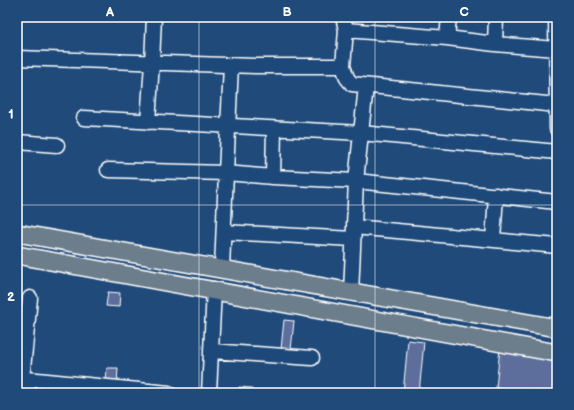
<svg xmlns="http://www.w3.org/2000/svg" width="574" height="410" font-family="'Balsamiq Sans',sans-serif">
<rect width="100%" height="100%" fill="#1f4a7a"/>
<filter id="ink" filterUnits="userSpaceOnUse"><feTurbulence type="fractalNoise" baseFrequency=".025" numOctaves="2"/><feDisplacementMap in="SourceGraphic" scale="8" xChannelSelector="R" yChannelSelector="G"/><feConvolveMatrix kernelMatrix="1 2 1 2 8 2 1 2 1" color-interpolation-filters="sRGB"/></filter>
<g filter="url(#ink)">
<!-- building -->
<path fill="#5d6e9c" stroke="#fff" d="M 108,292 L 120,293 L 119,307 L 106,306 Z
M 284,320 L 294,321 L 291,350 L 281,349 Z
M 408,340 L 424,342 L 419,393 L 403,393 Z
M 500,348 L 557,358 L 557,393 L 539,393 L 539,391 L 523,389 L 523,393 L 514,393 L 514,390 L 496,388 Z
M 107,368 L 118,368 L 117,385 L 106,384 Z
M 239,387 L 252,388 L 251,393 L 239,393 Z"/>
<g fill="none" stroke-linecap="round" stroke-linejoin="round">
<!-- minor casing -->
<g stroke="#fff" stroke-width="17">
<path id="minor" d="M 343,17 L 346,30
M 449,17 L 447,38 L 495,44 L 496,17
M 556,17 L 557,129
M 495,44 L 556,49
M 17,58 L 255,66 L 343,66 L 347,78 L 352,84 L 556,105
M 343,66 L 346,30 L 447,38
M 84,118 L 361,133 L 557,152
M 148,122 L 152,63 L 154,17
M 17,142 L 57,145
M 108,170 L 226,173 L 231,65
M 273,177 L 274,129
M 354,227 L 557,246
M 224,232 L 353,239
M 493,240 L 496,195
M 222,268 L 226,173 L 273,177 L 356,181 L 557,202
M 351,293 L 356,181 L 366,86
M 211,351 L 312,358
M 17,378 L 169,393
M 22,379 L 30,298
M 27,380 L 28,393
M 209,393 L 214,289"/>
</g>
<!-- major casing -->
<g stroke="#fff" stroke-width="20">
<path id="major" d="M 17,233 C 197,264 377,298 557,328
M 17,255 L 557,353"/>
</g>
<!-- minor -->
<use href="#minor" stroke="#1f4a7a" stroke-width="14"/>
<!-- major -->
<use href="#major" stroke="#6c7d8b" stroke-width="17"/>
</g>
</g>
<!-- grid -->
<path fill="none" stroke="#fff" stroke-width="1" stroke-opacity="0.55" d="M 199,17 L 199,393M 375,17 L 375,393M 17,205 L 557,205"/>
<!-- margin -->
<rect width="574" height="410" fill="none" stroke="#1f4a7a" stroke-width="44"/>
<rect x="22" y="22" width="530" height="366" fill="none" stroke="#fff" stroke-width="1.5"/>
<g font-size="13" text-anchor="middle" font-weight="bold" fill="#fff">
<text x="110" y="16">A</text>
<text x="287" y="16">B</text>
<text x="464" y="16">C</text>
<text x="11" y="118">1</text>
<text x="11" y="301">2</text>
</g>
</svg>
